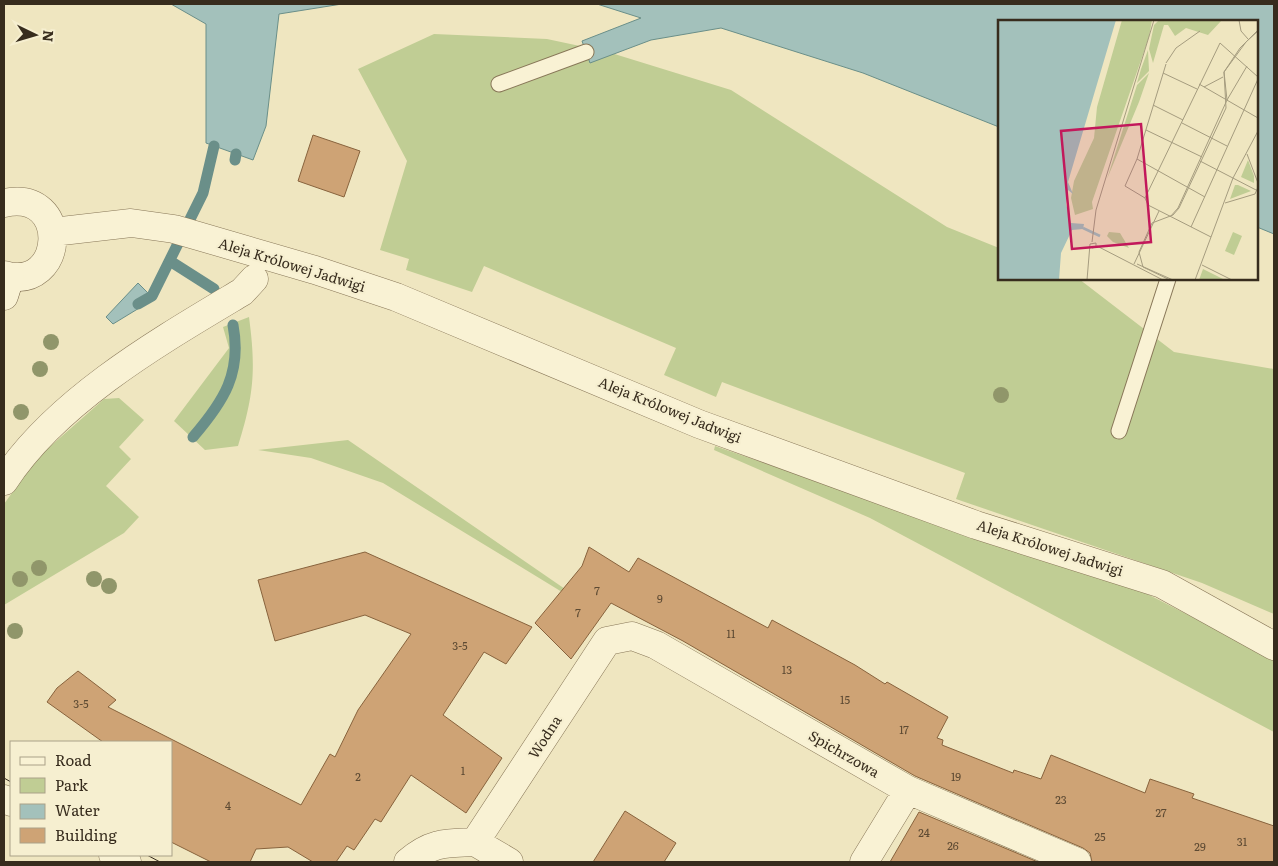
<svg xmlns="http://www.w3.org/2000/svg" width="1278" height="866" font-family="Literata,serif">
<rect width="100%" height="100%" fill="#efe6c0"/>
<!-- green -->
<path fill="#c0cd94" d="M 434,34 L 547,39 L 608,52 L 731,90 L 947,227 L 999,248 L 999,279 L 1079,279 L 1174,352 L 1274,369 L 1274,614 L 1202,583 L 956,499 L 965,473 L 722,382 L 716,397 L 664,375 L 676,348 L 484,266 L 472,292 L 406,270 L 409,259 L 380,250 L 407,161 L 358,69 Z
M 249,317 C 256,370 254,395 238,446 L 205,450 L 174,421 L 229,348 L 223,327 Z
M 119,398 L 144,420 L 119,447 L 131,459 L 106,486 L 139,517 L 124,533 L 4,605 L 4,504 L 37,458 L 104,399 Z
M 348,440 L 565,589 L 562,592 L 383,483 L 311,458 L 258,450 Z
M 715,446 L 966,533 L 1122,581 L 1274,659 L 1274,732 L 870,518 L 714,450 Z"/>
<!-- water -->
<path fill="#a3c1bb" stroke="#6a8f89" d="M 171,4 L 342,4 L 279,14 L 266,126 L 253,160 L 206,143 L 206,24 Z
M 597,4 L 1274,4 L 1274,234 L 1257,227 L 1257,21 L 999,21 L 999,127 L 863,73 L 721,28 L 651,40 L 590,63 L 582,41 L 641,18 Z
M 138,283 L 154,299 L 113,324 L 106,317 Z"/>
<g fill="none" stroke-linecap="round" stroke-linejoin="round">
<!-- stream -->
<path stroke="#6a8f89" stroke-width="11" d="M 235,160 L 236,154
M 170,261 L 214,289
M 138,304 L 152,296 L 203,193 L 214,146
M 193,437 C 224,401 242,373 233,325"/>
</g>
<!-- building -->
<path fill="#cea375" stroke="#88633d" d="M 313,135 L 360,151 L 344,197 L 298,181 Z
M 589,547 L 629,572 L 638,558 L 768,628 L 772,620 L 855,665 L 885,684 L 887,682 L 948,717 L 937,738 L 943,740 L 942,745 L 1013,773 L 1014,770 L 1041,779 L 1051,755 L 1145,793 L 1150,779 L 1194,794 L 1192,798 L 1274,826 L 1274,862 L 1092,862 L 1090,853 L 1083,848 L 915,776 L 683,641 L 611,603 L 571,659 L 535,623 L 582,566 Z
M 365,552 L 532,627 L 506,664 L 484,652 L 443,715 L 502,758 L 466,813 L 411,775 L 381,822 L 375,819 L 354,850 L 347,846 L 336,862 L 313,862 L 288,847 L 256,849 L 250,862 L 211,862 L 171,842 L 171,742 L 103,742 L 47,702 L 57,688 L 78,671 L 116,700 L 108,707 L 301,805 L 330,754 L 335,757 L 358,710 L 411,634 L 365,615 L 275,641 L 258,580 Z
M 625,811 L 676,843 L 664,862 L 593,862 Z
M 919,812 L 1038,862 L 890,862 Z"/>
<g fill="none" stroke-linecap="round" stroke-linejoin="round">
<!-- lane casing -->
<g stroke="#887758" stroke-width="17">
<path id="lane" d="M 499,84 L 586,52
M 1119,431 L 1168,279"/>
</g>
<!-- street casing -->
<g stroke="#887758" stroke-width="29">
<path id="street" d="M 4,203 C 72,188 65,293 4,275
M 53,232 L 131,223 L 174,229 L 315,270 L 396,297 L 699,424 L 976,525 L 1162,584 L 1274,646
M 4,481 C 57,400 160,341 242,292 L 254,279
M 4,799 L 11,802
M 475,842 L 607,641 L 632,636 L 656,645 L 908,790 L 1077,862
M 475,842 L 509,862
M 113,855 L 127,862
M 408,862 C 431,842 446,843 475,842
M 864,862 L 908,790"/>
</g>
<!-- secondary casing -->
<g stroke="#6a573b" stroke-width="29">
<path id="secondary" d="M 4,296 L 10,277"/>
</g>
<!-- lane -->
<use href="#lane" stroke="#f9f2d4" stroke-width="15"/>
<!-- street -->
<use href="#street" stroke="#f9f2d4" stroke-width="28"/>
<!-- secondary -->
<use href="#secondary" stroke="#f9f2d4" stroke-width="28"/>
<!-- tram -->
<path stroke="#372c1d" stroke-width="1" d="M 4,778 L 11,782
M 147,855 L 160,862"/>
</g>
<!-- trees -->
<g fill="#90966a">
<circle cx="51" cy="342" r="8"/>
<circle cx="40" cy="369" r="8"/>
<circle cx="1001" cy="395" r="8"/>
<circle cx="21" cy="412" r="8"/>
<circle cx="39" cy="568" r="8"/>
<circle cx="20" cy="579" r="8"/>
<circle cx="94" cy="579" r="8"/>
<circle cx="109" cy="586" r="8"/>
<circle cx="15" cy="631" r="8"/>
</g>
<g text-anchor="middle" stroke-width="4.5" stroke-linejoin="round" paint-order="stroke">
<!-- number labels -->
<g font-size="11" fill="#5d4a33">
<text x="597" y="595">7</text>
<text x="660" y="603">9</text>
<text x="578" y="617">7</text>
<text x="731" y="638">11</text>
<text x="460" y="650">3-5</text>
<text x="787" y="674">13</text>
<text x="845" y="704">15</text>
<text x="81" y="708">3-5</text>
<text x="904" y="734">17</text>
<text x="463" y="775">1</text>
<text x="358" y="781">2</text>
<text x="956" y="781">19</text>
<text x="1061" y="804">23</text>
<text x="228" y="810">4</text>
<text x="1161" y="817">27</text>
<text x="924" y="837">24</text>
<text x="1100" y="841">25</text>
<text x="1242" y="846">31</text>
<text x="953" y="850">26</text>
<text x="1200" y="851">29</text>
</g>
<!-- street labels -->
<g font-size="14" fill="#372c1d" stroke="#f6efd0">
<text transform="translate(292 265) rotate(17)" y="5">Aleja Królowej Jadwigi</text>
<text transform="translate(670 410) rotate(22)" y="5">Aleja Królowej Jadwigi</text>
<text transform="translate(1050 548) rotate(18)" y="5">Aleja Królowej Jadwigi</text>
<text transform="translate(545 737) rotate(-57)" y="5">Wodna</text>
<text transform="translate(844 754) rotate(30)" y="5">Spichrzowa</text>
</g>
</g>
<!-- overview -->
<g transform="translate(998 20)">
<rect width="260" height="260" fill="#efe6c0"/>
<path d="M 124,0 L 154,0 L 151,17 L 94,182 L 95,189 L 77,195 L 73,178 L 76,161 L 96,118 L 99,87 ZM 161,0 L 224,0 L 210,15 L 188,8 L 177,16 L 170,5 L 166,5 L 155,43 L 151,29 L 156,5 ZM 150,30 L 151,51 L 139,63 L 143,49 ZM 151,53 L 141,82 L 109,159 L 139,65 ZM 250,140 L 256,156 L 256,163 L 243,157 ZM 237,165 L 240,165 L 253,171 L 232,179 ZM 111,212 L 122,213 L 131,228 L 115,222 L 109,216 ZM 235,212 L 244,216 L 236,235 L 227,231 ZM 205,249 L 227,260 L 201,260 Z" fill="#c0cd94"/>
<path d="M 0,0 L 118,0 L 70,162 L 75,174 L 70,170 L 68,184 L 73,203 L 86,204 L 85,209 L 74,210 L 63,233 L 61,260 L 0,260 Z" fill="#a3c1bb"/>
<path fill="none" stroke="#a3c1bb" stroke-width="2.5" d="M 85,208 L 102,216"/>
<path fill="none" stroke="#a59c7f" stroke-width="1" d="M 241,0 L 243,11 L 250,19M 168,43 L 178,28 L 202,11M 165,53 L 199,69M 201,64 L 260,98M 206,67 L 225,57M 229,80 L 226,52 L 248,22 L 260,11M 155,85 L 185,100M 184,103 L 229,126M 148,110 L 204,137M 249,134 L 260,163M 139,139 L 207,177M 202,141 L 260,171M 147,178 L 222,23 L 260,57M 147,178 L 127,166 L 139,139 L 168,44M 147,178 L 150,185 L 213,217M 227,183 L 257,174 L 260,167M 172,197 L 180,188 L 229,80 L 249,46M 193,207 L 260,59M 94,222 L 98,190 L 156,0M 99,226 L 165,260M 136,244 L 161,191M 139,244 L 175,260M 204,245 L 234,260M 89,260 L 92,224 L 98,223 L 98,227 L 94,228M 172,260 L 145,247 L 141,232 L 154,203 L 175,195 L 181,188 L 228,88 L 226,52 L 242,28 L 260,10M 197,260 L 235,158 L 260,111"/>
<path fill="#c2185b" fill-opacity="0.15" stroke="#c2185b" stroke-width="2.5" d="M 143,104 L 153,222 L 74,229 L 63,111 Z"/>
<rect width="260" height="260" fill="none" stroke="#372c1d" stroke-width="2.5"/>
</g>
<!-- border -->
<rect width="1278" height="866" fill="none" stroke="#372c1d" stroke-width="10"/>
<!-- legend -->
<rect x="10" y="741" width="162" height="115" fill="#f6efd0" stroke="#aaa188"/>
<rect x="20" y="757" width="25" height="8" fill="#f9f2d4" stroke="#aaa188"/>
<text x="55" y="766" font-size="15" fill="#372c1d">Road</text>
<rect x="20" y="778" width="25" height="15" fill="#c0cd94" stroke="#aaa188"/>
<text x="55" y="791" font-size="15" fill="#372c1d">Park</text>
<rect x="20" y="804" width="25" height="15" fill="#a3c1bb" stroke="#aaa188"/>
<text x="55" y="816" font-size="15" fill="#372c1d">Water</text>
<rect x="20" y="828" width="25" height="15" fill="#cea375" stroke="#aaa188"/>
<text x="55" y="841" font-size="15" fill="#372c1d">Building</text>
<!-- north arrow -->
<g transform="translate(35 35) rotate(95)" stroke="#f6efd0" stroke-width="4" paint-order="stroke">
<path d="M0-4L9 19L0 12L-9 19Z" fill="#372c1d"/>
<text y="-8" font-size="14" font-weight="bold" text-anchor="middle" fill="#372c1d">N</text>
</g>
</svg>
